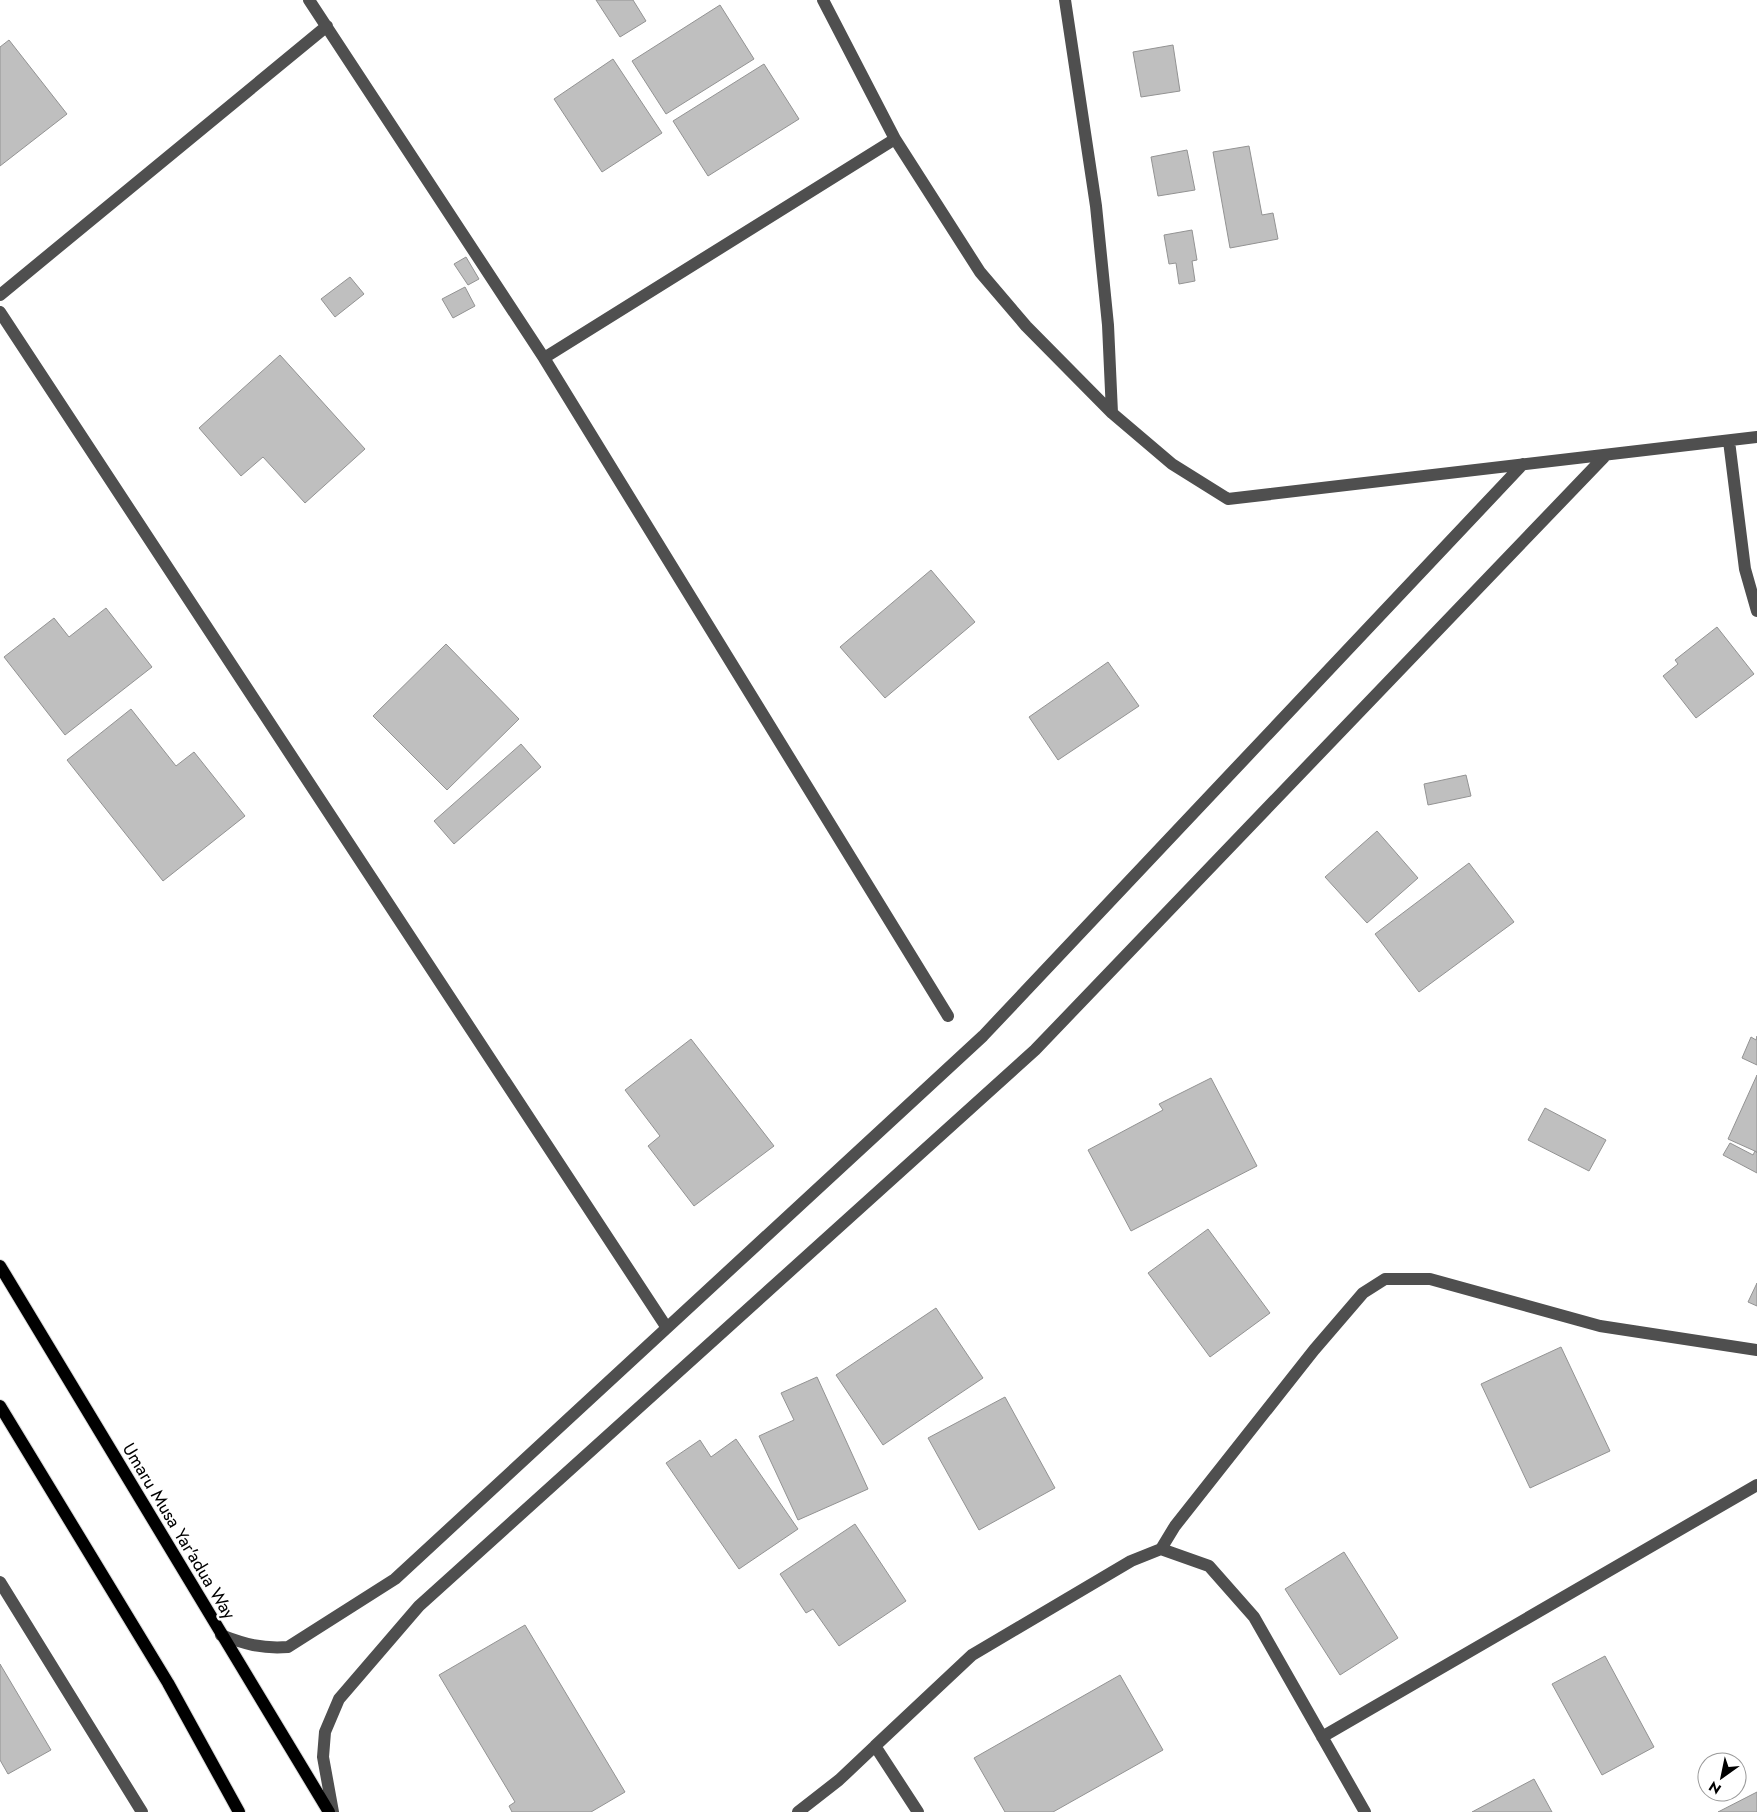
<svg xmlns="http://www.w3.org/2000/svg" width="1757" height="1812" font-family="Jost,sans-serif">
<rect width="100%" height="100%" fill="#fff"/>
<!-- building -->
<path fill="#bfbfbf" stroke="#939393" d="M 596,0 L 633,0 L 646,21 L 620,37 Z
M 720,5 L 754,59 L 666,114 L 632,61 Z
M 9,40 L 67,114 L 0,166 L 0,47 Z
M 1173,45 L 1180,91 L 1141,97 L 1133,52 Z
M 613,59 L 662,133 L 602,172 L 554,99 Z
M 764,64 L 799,119 L 708,176 L 673,121 Z
M 1249,146 L 1262,215 L 1273,213 L 1278,239 L 1230,248 L 1213,152 Z
M 1187,150 L 1195,190 L 1158,196 L 1151,157 Z
M 1192,230 L 1197,260 L 1192,261 L 1195,281 L 1179,284 L 1176,263 L 1169,264 L 1164,235 Z
M 466,257 L 479,279 L 468,285 L 454,264 Z
M 350,277 L 364,294 L 335,317 L 321,299 Z
M 465,287 L 475,306 L 453,318 L 442,299 Z
M 280,355 L 365,449 L 305,503 L 263,457 L 241,476 L 199,428 Z
M 931,570 L 975,622 L 885,698 L 840,647 Z
M 106,608 L 152,667 L 65,735 L 4,657 L 54,618 L 69,637 Z
M 1717,627 L 1754,674 L 1696,718 L 1663,676 L 1678,664 L 1675,660 Z
M 446,644 L 519,719 L 447,790 L 373,716 Z
M 1108,662 L 1139,706 L 1058,760 L 1029,717 Z
M 131,709 L 176,766 L 194,752 L 245,816 L 163,881 L 67,760 Z
M 521,744 L 541,767 L 454,844 L 434,821 Z
M 1466,775 L 1471,796 L 1428,805 L 1424,784 Z
M 1377,831 L 1418,878 L 1367,923 L 1325,877 Z
M 1469,863 L 1514,922 L 1419,992 L 1375,934 Z
M 1757,1036 L 1757,1065 L 1742,1058 L 1751,1037 L 1756,1040 Z
M 691,1039 L 774,1146 L 694,1206 L 648,1146 L 660,1136 L 625,1090 Z
M 1757,1075 L 1757,1152 L 1728,1139 Z
M 1211,1078 L 1257,1166 L 1131,1231 L 1088,1150 L 1163,1110 L 1159,1104 Z
M 1545,1108 L 1606,1140 L 1589,1171 L 1528,1140 Z
M 1730,1143 L 1753,1155 L 1755,1151 L 1757,1153 L 1757,1173 L 1723,1155 Z
M 1208,1229 L 1270,1313 L 1210,1357 L 1148,1273 Z
M 1757,1283 L 1757,1306 L 1748,1302 Z
M 936,1308 L 983,1378 L 883,1445 L 836,1375 Z
M 1561,1347 L 1610,1451 L 1530,1488 L 1481,1384 Z
M 817,1377 L 868,1489 L 798,1520 L 759,1436 L 794,1420 L 781,1393 Z
M 1005,1397 L 1055,1488 L 979,1530 L 928,1438 Z
M 736,1439 L 798,1529 L 739,1569 L 666,1463 L 700,1440 L 711,1457 Z
M 855,1524 L 906,1601 L 839,1646 L 813,1609 L 806,1613 L 780,1574 Z
M 1344,1552 L 1398,1638 L 1340,1675 L 1285,1589 Z
M 525,1625 L 625,1792 L 591,1812 L 512,1812 L 509,1806 L 515,1802 L 439,1675 Z
M 1605,1656 L 1654,1747 L 1602,1775 L 1552,1684 Z
M 0,1664 L 51,1750 L 8,1774 L 0,1760 Z
M 1120,1675 L 1163,1750 L 1053,1812 L 1005,1812 L 974,1758 Z
M 1534,1779 L 1552,1812 L 1472,1812 Z
M 1757,1792 L 1757,1812 L 1718,1812 Z"/>
<g fill="none" stroke-linecap="round" stroke-linejoin="round">
<!-- major casing -->
<g stroke="#dbdbdb" stroke-width="14">
<path id="major" d="M 0,1266 L 329,1812
M 0,1406 L 168,1683 L 239,1812"/>
</g>
<!-- minor -->
<path stroke="#4f4f4f" stroke-width="12" d="M 309,0 L 544,358 L 948,1016
M 823,0 L 895,139 L 980,272 L 1026,326 L 1112,413 L 1172,464 L 1228,499 L 1757,437
M 1065,0 L 1096,206 L 1108,325 L 1112,413
M 0,295 L 327,26
M 0,312 L 667,1328
M 544,358 L 895,139
M 1729,441 L 1745,569 L 1757,611
M 1161,1549 L 1175,1526 L 1314,1350 L 1363,1293 L 1385,1279 L 1430,1279 L 1600,1326 L 1757,1350
M 0,1582 L 142,1812
M 221,1635 C 245,1644 261,1649 288,1647 L 395,1579 L 983,1036 L 1523,464
M 1322,1737 L 1757,1485
M 875,1746 L 972,1655 L 1131,1561 L 1161,1549 L 1209,1566 L 1254,1617 L 1365,1812
M 333,1812 L 323,1757 L 325,1732 L 339,1699 L 419,1606 L 1035,1050 L 1606,455
M 798,1812 L 839,1780 L 875,1746 L 918,1812"/>
<!-- major -->
<use href="#major" stroke="#000" stroke-width="12"/>
</g>
<g text-anchor="middle" stroke-width="5" stroke-linejoin="round" paint-order="stroke">
<!-- street labels -->
<g font-size="18" fill="#000" stroke="#fff">
<text transform="translate(179 1531) rotate(59)" y="6">Umaru Musa Yar'adua Way</text>
</g>
</g>
<!-- north arrow -->
<g transform="translate(1722 1777) rotate(213)"><circle r="24" fill="#ffffff" stroke="#999999"/>
<path d="M0-4L9 19L0 12L-9 19Z" fill="#000000"/>
<text y="-8" font-size="14" font-weight="bold" text-anchor="middle" fill="#000000">N</text>
</g>
</svg>
